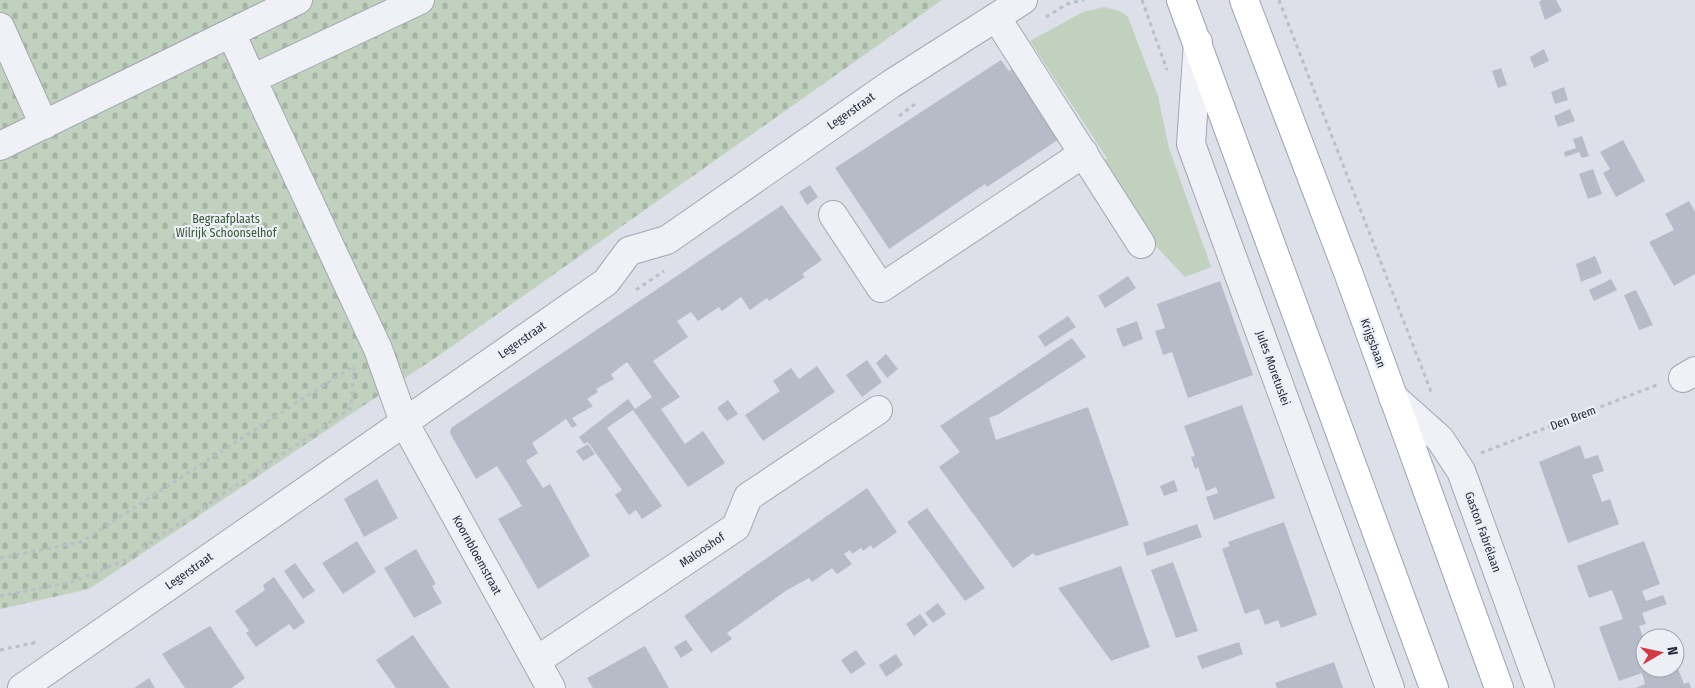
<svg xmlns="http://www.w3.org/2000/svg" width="1695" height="688" font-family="'Fira Sans Condensed',sans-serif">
<defs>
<pattern id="cemetery-stones" width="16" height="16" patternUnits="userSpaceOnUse" patternTransform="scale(1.25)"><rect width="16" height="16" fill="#c0d2bd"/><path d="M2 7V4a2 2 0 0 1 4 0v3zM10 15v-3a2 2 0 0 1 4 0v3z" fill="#a5b4a4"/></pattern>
</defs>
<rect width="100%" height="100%" fill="#dde0e8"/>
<!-- green -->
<path fill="#c0d2bd" d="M 1104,7 L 1120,11 L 1128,17 L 1158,96 L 1169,148 L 1211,267 L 1185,277 L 1153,243 L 1101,163 L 1107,158 L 1030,41 L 1083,12 Z"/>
<!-- cemetery -->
<path fill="url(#cemetery-stones)" d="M 0,0 L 942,0 L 441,354 L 89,589 L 0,609 Z"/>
<!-- building -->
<path fill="#b7bbc8" d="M 1542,0 L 1556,0 L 1562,11 L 1545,20 L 1539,2 Z
M 1544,49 L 1549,61 L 1534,68 L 1530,57 Z
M 1001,60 L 1009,71 L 1012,69 L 1059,139 L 987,187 L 985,184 L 889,249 L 835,168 Z
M 1501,68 L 1507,85 L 1498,88 L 1492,71 Z
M 1564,87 L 1568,100 L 1555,104 L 1551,92 Z
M 1570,109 L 1575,121 L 1558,127 L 1554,116 Z
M 1582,136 L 1589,156 L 1582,158 L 1579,152 L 1565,157 L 1564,152 L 1576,148 L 1573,139 Z
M 1623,140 L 1645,181 L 1616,197 L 1603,173 L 1610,169 L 1600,152 Z
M 1593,169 L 1602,194 L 1588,199 L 1579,174 Z
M 810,185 L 818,197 L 807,205 L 799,192 Z
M 1689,201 L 1695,212 L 1695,274 L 1674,286 L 1649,242 L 1674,230 L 1665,214 Z
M 782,205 L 822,260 L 802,274 L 805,277 L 769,301 L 767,298 L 750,310 L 741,297 L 722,311 L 719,307 L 698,321 L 691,312 L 677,321 L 688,337 L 653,361 L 680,397 L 661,409 L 685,444 L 703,431 L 725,463 L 688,487 L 633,410 L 607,428 L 662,506 L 642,519 L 636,510 L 629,515 L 615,495 L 622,490 L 588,442 L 584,444 L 579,437 L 628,399 L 635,409 L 652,397 L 627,362 L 611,374 L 614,379 L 596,389 L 598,392 L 587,399 L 593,406 L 572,418 L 577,425 L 572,428 L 566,419 L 532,443 L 538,453 L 526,461 L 543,488 L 550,484 L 590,556 L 538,589 L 498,519 L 522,506 L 497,466 L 476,479 L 450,433 L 451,428 Z
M 1595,256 L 1602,273 L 1581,282 L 1576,264 Z
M 1128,276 L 1136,288 L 1105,308 L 1098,296 Z
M 1611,279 L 1617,290 L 1594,301 L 1589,290 Z
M 1220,281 L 1253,375 L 1188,398 L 1172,352 L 1163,355 L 1155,331 L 1165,328 L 1157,304 Z
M 1636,290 L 1653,325 L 1639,330 L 1624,295 Z
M 1068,316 L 1076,327 L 1045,347 L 1038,336 Z
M 1137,321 L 1143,339 L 1123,347 L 1116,329 Z
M 1072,338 L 1086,357 L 999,414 L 989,418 L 996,440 L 1088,407 L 1129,525 L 1036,556 L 1033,553 L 1013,568 L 939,467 L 960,452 L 940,426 Z
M 886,354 L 898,369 L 887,378 L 876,363 Z
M 867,360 L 882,382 L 862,397 L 846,375 Z
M 817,366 L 835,392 L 763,441 L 745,415 L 780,391 L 773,381 L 791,368 L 799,379 Z
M 728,400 L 738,414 L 727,421 L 717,408 Z
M 1242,405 L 1275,498 L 1214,520 L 1206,497 L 1218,493 L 1216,487 L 1206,491 L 1198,467 L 1195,469 L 1191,457 L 1195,456 L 1184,426 Z
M 588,444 L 595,454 L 583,461 L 576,451 Z
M 1580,445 L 1585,459 L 1598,455 L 1604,471 L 1592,475 L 1602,502 L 1610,499 L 1619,524 L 1568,543 L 1539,462 Z
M 377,479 L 398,518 L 364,537 L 344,499 Z
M 1174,480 L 1178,491 L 1164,496 L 1160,486 Z
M 867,488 L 897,532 L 873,549 L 871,545 L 863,551 L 861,548 L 852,554 L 850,550 L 844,554 L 852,564 L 837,574 L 832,568 L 812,582 L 809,578 L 787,590 L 727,633 L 732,639 L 711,653 L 684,616 Z
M 927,508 L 985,588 L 965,601 L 907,522 Z
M 1284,522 L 1317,615 L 1281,628 L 1278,620 L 1265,625 L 1259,609 L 1245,614 L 1222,549 L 1230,546 L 1228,542 Z
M 1197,524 L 1202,537 L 1147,556 L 1143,543 Z
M 357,541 L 376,572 L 343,594 L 322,563 Z
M 1644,541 L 1660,584 L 1642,591 L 1646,601 L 1663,595 L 1667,604 L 1642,613 L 1646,624 L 1639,626 L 1645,643 L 1645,668 L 1675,668 L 1675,661 L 1684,684 L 1689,682 L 1691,688 L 1635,688 L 1645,684 L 1642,673 L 1619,681 L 1599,627 L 1623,619 L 1612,590 L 1589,598 L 1577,566 Z
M 416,549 L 436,584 L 432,586 L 442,603 L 414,618 L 384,568 Z
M 1173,562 L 1198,631 L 1176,638 L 1151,570 Z
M 295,563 L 315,591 L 303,599 L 284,571 Z
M 1121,566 L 1150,647 L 1111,661 L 1058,588 Z
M 274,577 L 305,622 L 294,630 L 289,624 L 256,647 L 246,633 L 249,631 L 235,611 L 265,590 L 263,585 Z
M 938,603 L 946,614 L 933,623 L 925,613 Z
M 920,614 L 928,625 L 914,636 L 906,624 Z
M 210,626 L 245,678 L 232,688 L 185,688 L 162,654 Z
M 413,635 L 435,667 L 450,688 L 396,688 L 376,660 Z
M 686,640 L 693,650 L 681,658 L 674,647 Z
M 1239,642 L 1243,654 L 1202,669 L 1197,656 Z
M 645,646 L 669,688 L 593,688 L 587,678 Z
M 856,650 L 866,664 L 851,674 L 841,660 Z
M 896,654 L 903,665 L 886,677 L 879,665 Z
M 1334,662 L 1343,688 L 1277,688 L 1275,683 Z
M 149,678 L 155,688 L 134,688 Z"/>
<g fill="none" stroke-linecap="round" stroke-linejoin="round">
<!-- minor casing -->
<g stroke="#a2a6b2" stroke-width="30">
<path id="minor" d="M 420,0 L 252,79 L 378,349 L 404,422 L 551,688
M 996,17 L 1141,244
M 0,27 L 44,125
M 231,33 L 252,79
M 1198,42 L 1191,144 L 1390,688
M 0,146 L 298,0
M 833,215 L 881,288 L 1084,153
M 1683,378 L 1695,371
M 1393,397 L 1440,439 L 1461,471 L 1540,688
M 536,661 L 736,527 L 748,497 L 878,410
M 22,688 L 606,282 L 629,251 L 667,240 L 891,84 L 1023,0"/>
</g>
<!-- major casing -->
<g stroke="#9ca3b4" stroke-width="30">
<path id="major" d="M 1181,0 L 1434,688
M 1244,0 L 1349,275 L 1499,688"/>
</g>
<!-- path -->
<path stroke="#bbbec6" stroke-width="3" stroke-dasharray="4 4" stroke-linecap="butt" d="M 1142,0 L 1167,70
M 1279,0 L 1432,394
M 1046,17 L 1067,4 L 1084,0
M 899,116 L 918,102
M 636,290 L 664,271
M 1481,453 L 1657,385
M 0,558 L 81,542 L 355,365
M 0,596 L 72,582 L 125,560 L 351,408 L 354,367
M 0,650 L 38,642"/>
<!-- minor -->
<use href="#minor" stroke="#f0f1f6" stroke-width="28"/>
<!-- major -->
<use href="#major" stroke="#fff" stroke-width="28"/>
</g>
<g text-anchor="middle" stroke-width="4.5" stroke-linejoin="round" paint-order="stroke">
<!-- street labels -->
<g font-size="12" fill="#262c3f" stroke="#eceff5">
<text transform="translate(851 111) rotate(-35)" y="4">Legerstraat</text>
<text transform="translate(522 340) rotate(-35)" y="4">Legerstraat</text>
<text transform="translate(1373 343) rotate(70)" y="4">Krijgsbaan</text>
<text transform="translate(1273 368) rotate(70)" y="4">Jules Moretuslei</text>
<text transform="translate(1573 418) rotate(-21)" y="4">Den Brem</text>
<text transform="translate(1483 532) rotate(70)" y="4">Gaston Fabrélaan</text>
<text transform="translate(702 550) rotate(-34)" y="4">Malooshof</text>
<text transform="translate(477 555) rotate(61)" y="4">Koornbloemstraat</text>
<text transform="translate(189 571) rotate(-35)" y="4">Legerstraat</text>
</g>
<!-- park labels -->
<g font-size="12" fill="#365b32" stroke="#eceff5">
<text x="226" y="223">Begraafplaats<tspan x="226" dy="14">Wilrijk Schoonselhof</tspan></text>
</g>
</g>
<!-- north arrow -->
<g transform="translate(1660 653) rotate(81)"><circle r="24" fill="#eceff5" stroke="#9da1ac"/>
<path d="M0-4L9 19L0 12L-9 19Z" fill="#d43a41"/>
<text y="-8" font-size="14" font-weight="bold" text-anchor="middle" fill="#262c3f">N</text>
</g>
</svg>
